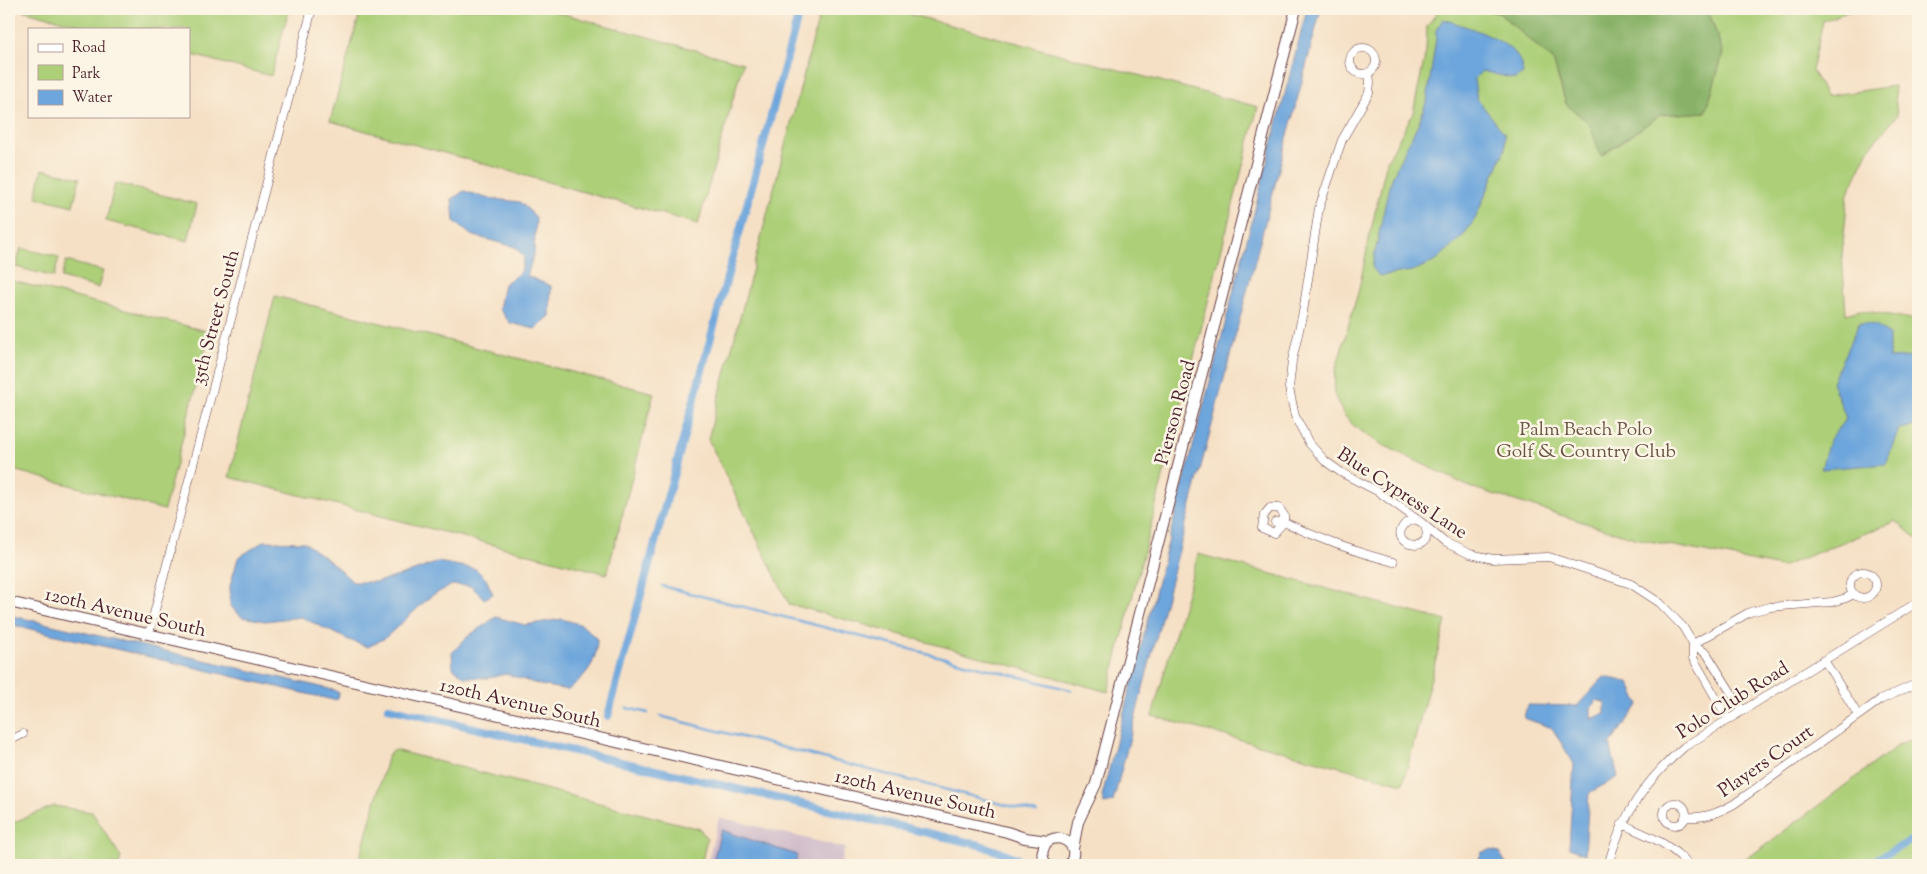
<svg xmlns="http://www.w3.org/2000/svg" width="1927" height="874" font-family="'Sorts Mill Goudy',serif">
<rect width="100%" height="100%" fill="#fcf5e5"/>
<filter id="ink" filterUnits="userSpaceOnUse"><feTurbulence type="fractalNoise" baseFrequency=".02" numOctaves="2"/><feDisplacementMap in="SourceGraphic" scale="10" xChannelSelector="R" yChannelSelector="G"/><feConvolveMatrix kernelMatrix="1 2 1 2 8 2 1 2 1" color-interpolation-filters="sRGB"/></filter>
<filter id="wash" filterUnits="userSpaceOnUse"><feTurbulence type="fractalNoise" baseFrequency=".0096" numOctaves="4" result="noise"/><feDisplacementMap in="SourceGraphic" scale="20" xChannelSelector="R" yChannelSelector="G"/><feGaussianBlur stdDeviation="1.12" result="paint"/><feColorMatrix in="noise" values="0 0 0 0 0 0 0 0 0 0 0 0 0 0 0 0 0 1.4 0 .05"/><feComposite in="paint" operator="in"/></filter>
<g filter="url(#wash)">
<rect width="100%" height="100%" fill="#f5e0c5"/>
<!-- industrial -->
<path fill="#d1bdcb" d="M 719,817 L 845,848 L 840,865 L 707,865 Z"/>
<!-- green -->
<path fill="#accf78" stroke="#7b7752" d="M 18,9 L 289,9 L 271,76 L 189,54 L 189,29 L 94,29 Z
M 361,9 L 546,9 L 743,63 L 698,224 L 330,121 Z
M 821,9 L 890,9 L 1258,107 L 1108,692 L 789,604 L 708,439 Z
M 1429,9 L 1482,9 L 1499,13 L 1553,60 L 1566,104 L 1589,123 L 1602,156 L 1660,115 L 1706,112 L 1723,53 L 1708,9 L 1855,9 L 1823,21 L 1812,70 L 1826,96 L 1894,86 L 1897,115 L 1871,146 L 1848,193 L 1842,254 L 1846,314 L 1860,310 L 1918,320 L 1918,540 L 1896,521 L 1781,567 L 1634,538 L 1470,487 L 1379,443 L 1355,427 L 1343,414 L 1334,394 L 1335,372 L 1359,289 L 1370,234 L 1387,161 L 1413,113 L 1426,51 L 1427,26 L 1437,13 Z
M 42,169 L 80,178 L 73,206 L 36,197 Z
M 115,183 L 197,204 L 188,241 L 106,221 Z
M 21,248 L 59,257 L 54,277 L 16,267 Z
M 66,261 L 103,271 L 98,288 L 61,278 Z
M 9,280 L 210,332 L 164,510 L 9,469 Z
M 275,296 L 654,393 L 607,574 L 229,477 Z
M 1198,554 L 1446,621 L 1403,784 L 1152,716 Z
M 1918,737 L 1918,865 L 1735,865 L 1759,850 L 1900,744 Z
M 394,750 L 700,829 L 707,839 L 701,865 L 358,865 L 388,755 Z
M 54,806 L 92,812 L 121,857 L 119,865 L 9,865 L 9,824 Z"/>
<!-- forest -->
<path fill="#89b268" stroke="#6a684a" d="M 1482,9 L 1708,9 L 1723,53 L 1706,112 L 1660,115 L 1601,156 L 1589,123 L 1566,104 L 1553,60 L 1499,13 Z"/>
<!-- water -->
<path fill="#6da6dc" stroke="#5c6284" fill-rule="evenodd" d="M 1307,9 L 1321,9 L 1113,802 L 1104,804 L 1102,796 Z
M 1443,19 C 1469,28 1523,41 1523,74 L 1515,79 L 1482,71 L 1474,79 L 1477,99 L 1505,134 L 1505,149 L 1475,219 L 1463,236 L 1434,262 L 1412,271 L 1379,276 L 1372,267 L 1389,186 L 1398,164 L 1419,122 L 1427,100 L 1436,38 L 1436,30 Z
M 464,191 L 486,198 L 520,202 L 536,217 L 534,253 L 527,276 L 551,286 L 550,316 L 535,329 L 510,323 L 499,309 L 504,284 L 521,272 L 524,257 L 515,247 L 471,235 L 454,221 L 452,199 Z
M 1859,323 L 1876,325 L 1889,335 L 1889,358 L 1914,357 L 1918,364 L 1918,426 L 1899,429 L 1886,464 L 1821,469 L 1829,441 L 1846,418 L 1832,382 Z
M 264,541 L 304,542 L 332,563 L 353,582 L 376,582 L 403,575 L 438,562 L 476,569 L 486,579 L 493,594 L 484,599 L 471,586 L 452,585 L 431,596 L 385,638 L 368,647 L 349,640 L 301,617 L 265,621 L 242,617 L 230,606 L 230,586 L 238,558 Z
M 9,615 L 334,690 L 339,693 L 338,699 L 333,700 L 9,624 Z
M 496,617 L 525,625 L 562,619 L 582,625 L 597,639 C 597,664 587,674 568,690 L 540,685 L 506,674 L 488,678 L 465,677 L 453,668 L 452,653 L 467,637 Z
M 1604,677 L 1629,682 L 1639,704 L 1610,744 L 1618,777 L 1589,793 L 1585,854 L 1569,848 L 1574,764 L 1552,728 L 1524,718 L 1527,705 L 1577,706 ZM 1597,700 L 1605,703 L 1605,714 L 1591,719 L 1591,708 Z
M 721,830 L 797,855 L 795,865 L 712,865 Z
M 1491,850 L 1499,852 L 1507,865 L 1476,865 L 1482,852 Z"/>
<g fill="none" stroke-linecap="round" stroke-linejoin="round">
<!-- stream -->
<path stroke="#6da6dc" stroke-width="2.5" d="M 662,586 L 1071,690
M 627,708 L 648,713
M 660,716 L 1037,813"/>
<!-- canal -->
<path stroke="#6da6dc" stroke-width="8" d="M 388,708 L 980,845 L 1016,858
M 608,716 L 800,9
M 1866,865 L 1918,837"/>
</g>
</g>
<g filter="url(#ink)">
<g fill="none" stroke-linecap="round" stroke-linejoin="round">
<!-- street casing -->
<g stroke="#643c42" stroke-width="9">
<path id="street" d="M1350 61a13 13 0 1 1 26 0a13 13 0 1 1-26 0Z
M 1369,72 L 1370,82 L 1369,93 L 1342,140 L 1319,208 L 1303,312 L 1292,361 L 1289,388 L 1295,416 L 1309,443 L 1325,461 L 1342,473 L 1379,492 L 1422,523 L 1444,542 L 1470,554 L 1493,559 L 1549,557 L 1631,584 L 1660,603 L 1683,627 L 1693,644 L 1707,654 L 1742,710
M 1418,520 C 1413,519 1408,520 1404,525 C 1387,546 1436,556 1425,526
M 1275,522 L 1284,522 L 1274,533 L 1262,528 L 1264,515 L 1270,508 L 1279,508 L 1284,515 L 1284,522 C 1319,539 1355,552 1393,562
M1850 585a13 13 0 1 1 26 0a13 13 0 1 1-26 0Z
M 149,633 L 312,9
M 1693,644 L 1750,612 L 1770,607 L 1832,602 L 1846,598 L 1854,594
M 1693,644 L 1693,658 L 1728,719
M 1824,660 L 1858,715
M 9,741 L 23,734
M1664 814a11 11 0 1 1 22 0a11 11 0 1 1-22 0Z
M 1685,817 C 1706,818 1716,814 1734,804 L 1880,700 L 1918,683
M 1622,824 C 1646,835 1672,844 1688,865
M 1608,865 C 1622,815 1645,781 1684,747 L 1918,602"/>
</g>
<!-- secondary casing -->
<g stroke="#643c42" stroke-width="12">
<path id="secondary" d="M 9,602 L 1007,832 L 1025,838 L 1048,841
M 1073,849 L 1078,822 L 1096,784 L 1296,9
M 1047,865 C 1044,861 1041,856 1043,850 C 1049,826 1087,843 1068,865"/>
</g>
<!-- street -->
<use href="#street" stroke="#fff" stroke-width="8"/>
<!-- secondary -->
<use href="#secondary" stroke="#fff" stroke-width="10"/>
</g>
</g>
<g text-anchor="middle" stroke-width="5" stroke-linejoin="round" paint-order="stroke">
<!-- street labels -->
<g font-size="19" fill="#4a1f2b" stroke="#fcf5e5">
<text transform="translate(214 317) rotate(-75)" y="7">35th Street South</text>
<text transform="translate(1174 412) rotate(-75)" y="7">Pierson Road</text>
<text transform="translate(1403 492) rotate(33)" y="7">Blue Cypress Lane</text>
<text transform="translate(126 611) rotate(13)" y="7">120th Avenue South</text>
<text transform="translate(1732 699) rotate(-32)" y="7">Polo Club Road</text>
<text transform="translate(521 702) rotate(13)" y="7">120th Avenue South</text>
<text transform="translate(1765 760) rotate(-35)" y="7">Players Court</text>
<text transform="translate(916 793) rotate(13)" y="7">120th Avenue South</text>
</g>
<!-- park labels -->
<g font-size="19" fill="#675442" stroke="#fcf5e5">
<text x="1586" y="435">Palm Beach Polo<tspan x="1586" dy="22">Golf &amp; Country Club</tspan></text>
</g>
</g>
<!-- margin -->
<rect width="1927" height="874" fill="none" stroke="#fcf5e5" stroke-width="30"/>
<!-- legend -->
<rect x="28" y="28" width="162" height="90" fill="#fcf5e5" stroke="#b59f9b"/>
<rect x="38" y="44" width="25" height="8" fill="#ffffff" stroke="#b59f9b"/>
<text x="72" y="52" font-size="15" fill="#4a1f2b">Road</text>
<rect x="38" y="65" width="25" height="15" fill="#accf78" stroke="#b59f9b"/>
<text x="72" y="78" font-size="15" fill="#4a1f2b">Park</text>
<rect x="38" y="90" width="25" height="15" fill="#6da6dc" stroke="#b59f9b"/>
<text x="72" y="102" font-size="15" fill="#4a1f2b">Water</text>
</svg>
